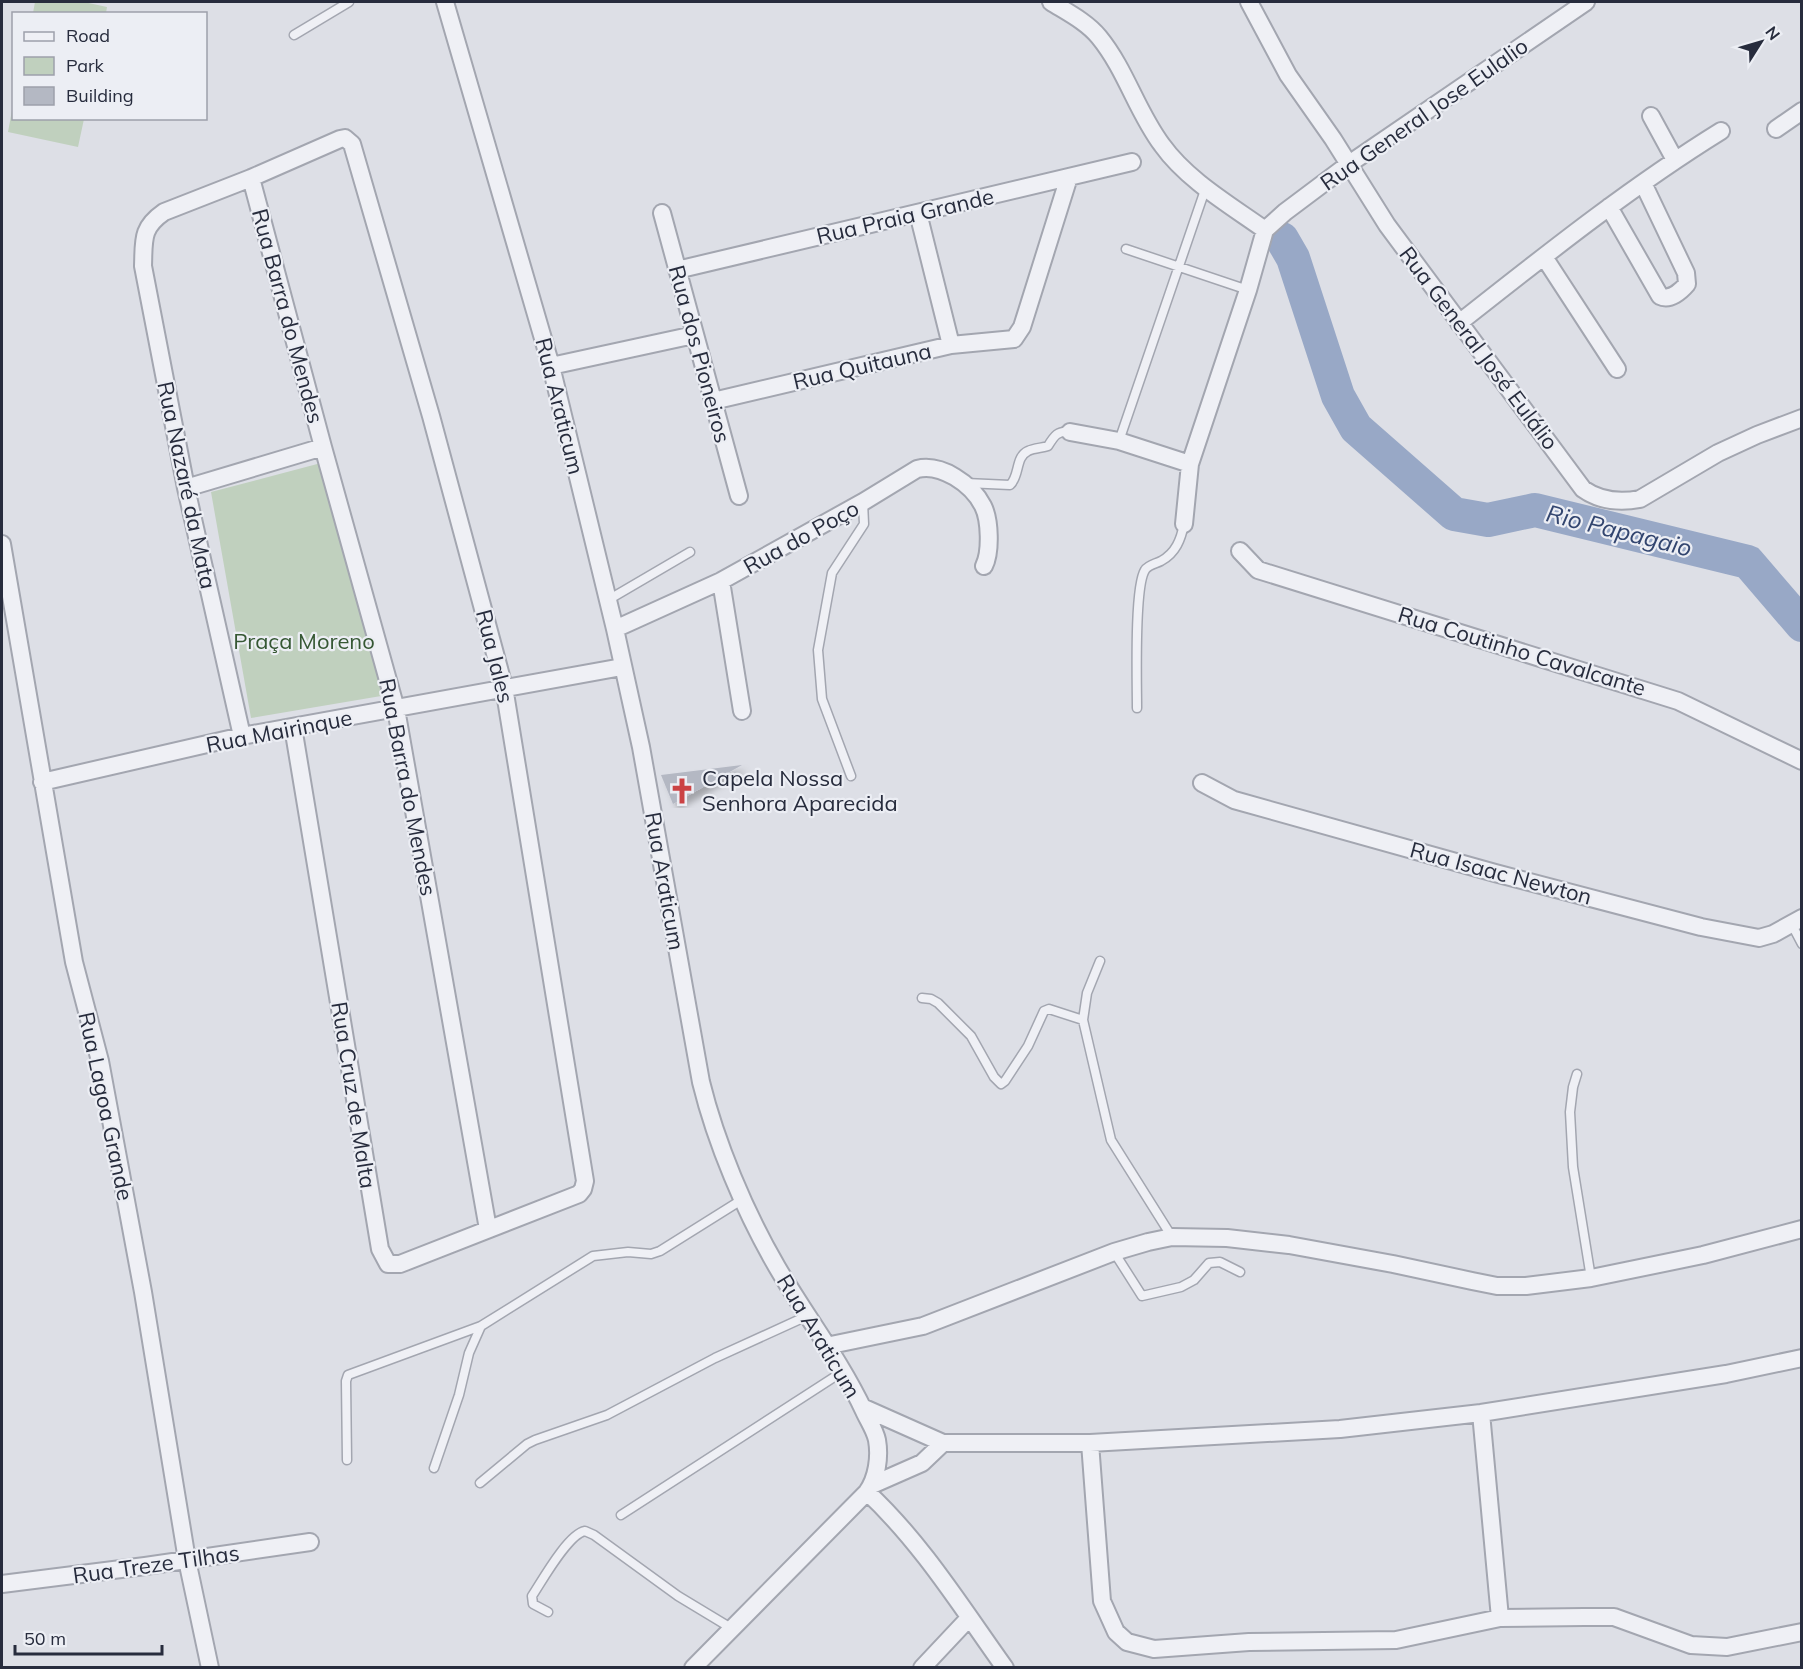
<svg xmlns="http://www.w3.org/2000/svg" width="1803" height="1669" font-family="Mulish,sans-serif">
<defs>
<filter id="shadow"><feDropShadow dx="5.5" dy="5.5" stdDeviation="3" flood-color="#0004"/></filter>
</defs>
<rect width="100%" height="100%" fill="#dddfe6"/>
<!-- green -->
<path fill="#c0d0be" d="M 35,2 L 84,2 L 107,7 L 106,13 L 33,13 Z
M 13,105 L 14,118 L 84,119 L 78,147 L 8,132 Z
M 321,463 L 387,695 L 251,718 L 211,492 Z"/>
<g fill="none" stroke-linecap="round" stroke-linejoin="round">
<!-- river -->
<path stroke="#98a8c6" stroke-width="34" d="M 1282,239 L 1293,258 L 1338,396 L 1356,428 L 1454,514 L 1488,520 L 1535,510 L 1748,562 L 1802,625"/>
</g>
<!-- building -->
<path fill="#b4b8c3" filter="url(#shadow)" d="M 742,765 L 673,804 L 661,775 Z"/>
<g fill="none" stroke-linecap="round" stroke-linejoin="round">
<!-- lane casing -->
<g stroke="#a3a6b0" stroke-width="11">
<path id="lane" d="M 294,35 L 349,2
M 1126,249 L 1248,290
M 1119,441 L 1206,187
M 966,483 L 1010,485 C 1020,476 1015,457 1028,451 C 1034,448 1042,448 1048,446 C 1054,436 1058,430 1070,432
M 608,600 L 690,552
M 1137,708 C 1137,683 1134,587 1145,570 C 1148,565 1155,564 1161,561 C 1176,553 1181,539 1184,524
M 851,776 L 822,699 L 818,650 L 832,573 L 864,524 L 863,502
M 1792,925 L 1802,944
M 1100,961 L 1087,993 L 1083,1020 L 1111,1140 L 1172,1237
M 922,998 L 931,999 L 938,1003 L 971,1036 L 994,1077 L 1001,1084 L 1005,1081 L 1028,1046 L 1044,1011 L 1049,1009 L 1083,1020
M 1577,1074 L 1573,1087 L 1570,1112 L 1573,1167 L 1591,1278
M 1114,1252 L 1142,1296 L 1181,1287 L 1194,1280 L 1209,1263 L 1220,1262 L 1240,1272
M 347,1460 L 346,1381 L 348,1375 L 481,1326 L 593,1256 L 628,1252 L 651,1254 L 660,1251 L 743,1199
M 434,1468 L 459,1395 L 469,1353 L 481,1326
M 480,1483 L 527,1444 L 535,1440 L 607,1415 L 715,1358 L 807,1316
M 621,1515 L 842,1372
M 548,1612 L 533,1604 L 532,1596 C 542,1581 568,1534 585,1531 L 594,1535 L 678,1596 L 731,1628"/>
</g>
<!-- street casing -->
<g stroke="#a3a6b0" stroke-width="20">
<path id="street" d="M 445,2 L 551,366 L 615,629 L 641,747 L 701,1082 C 716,1143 745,1212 777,1267 C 805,1315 840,1360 864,1411 C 868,1420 875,1430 877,1440 C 880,1457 877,1478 867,1492 L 693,1668
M 1051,2 C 1067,12 1087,22 1099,37 C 1126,70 1137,112 1162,145 C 1187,180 1230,205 1265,230
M 1249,2 L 1288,75 L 1333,139 L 1387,225 L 1583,489 C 1600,501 1619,503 1640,499 L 1718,453 L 1757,435 L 1802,418
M 1651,116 L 1675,160
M 1776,129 L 1802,111
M 251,178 L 323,447 L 396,709 L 488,1229
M 1609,207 L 1660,296 C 1670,301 1681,291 1687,284 L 1686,273 L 1643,183
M 662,213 L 739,496
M 918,213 L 951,345
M 1544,257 L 1617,369
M 677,270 L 1132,162
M 1459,323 C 1544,256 1629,188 1721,131
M 551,366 L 694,335
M 713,401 L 951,345 L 1014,339 L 1022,327 L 1069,177
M 1070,432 L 1119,441 L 1190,464
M 186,488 L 323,447
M 1184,524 L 1190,464 L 1248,290 L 1265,230 L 1285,212 L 1349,164 L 1586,2
M 2,544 L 74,962 L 100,1061 L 143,1292 L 187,1560 L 210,1668
M 1240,551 L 1258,570 L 1678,701 L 1802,761
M 721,581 L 742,711
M 615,629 L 721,581 L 863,502 L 917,469 C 941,463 972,484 983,506 C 990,520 991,552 984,566
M 242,736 L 186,488 L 143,266 C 144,240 141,228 164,212 L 251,178 L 340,139 L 345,138 L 352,144 L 431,416 L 504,687 L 585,1181 L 583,1189 L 579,1194 L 400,1264 L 388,1264 L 380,1249 L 293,727
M 42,782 L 242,736 L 622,667
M 1202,783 L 1234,800 L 1495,873 L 1701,927 L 1759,938 L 1773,934 L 1802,918
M 826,1346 L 923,1326 L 1114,1252 L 1148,1242 L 1172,1237 L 1227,1238 L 1289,1245 L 1393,1264 L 1472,1281 L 1497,1286 L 1526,1286 L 1591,1278 L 1703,1255 L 1802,1229
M 862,1407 L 943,1443 L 1090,1443 L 1340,1429 L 1481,1413 L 1726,1374 L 1802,1358
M 1481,1413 L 1500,1618
M 1090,1443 L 1102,1601 L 1116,1632 L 1127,1642 L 1154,1649 L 1249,1642 L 1396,1640 L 1500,1618 L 1584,1617 L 1614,1617 L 1691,1645 L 1727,1647 L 1802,1632
M 872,1485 L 922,1463 L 943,1443
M 867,1492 C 921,1542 962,1608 1005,1668
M 2,1584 L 145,1566 L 310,1542
M 922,1668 L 969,1618"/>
</g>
<!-- lane -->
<use href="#lane" stroke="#eff0f5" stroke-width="8"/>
<!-- street -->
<use href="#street" stroke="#eff0f5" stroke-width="16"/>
</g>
<!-- icons -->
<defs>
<g id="church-bare" transform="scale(2.07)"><path d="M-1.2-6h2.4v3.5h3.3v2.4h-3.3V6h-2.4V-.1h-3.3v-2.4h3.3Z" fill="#cb4244" stroke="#eceef4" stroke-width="2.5" paint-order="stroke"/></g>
</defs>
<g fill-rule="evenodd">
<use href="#church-bare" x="682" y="791"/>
</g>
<g text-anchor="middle" stroke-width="4.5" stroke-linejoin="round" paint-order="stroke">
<!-- street labels -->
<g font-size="22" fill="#272c3d" stroke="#eceef4">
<text transform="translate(1424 114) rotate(-35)" y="8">Rua General Jose Eulalio</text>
<text transform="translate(905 216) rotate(-13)" y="8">Rua Praia Grande</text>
<text transform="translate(288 316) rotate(75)" y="8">Rua Barra do Mendes</text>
<text transform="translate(1479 348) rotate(53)" y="8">Rua General José Eulálio</text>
<text transform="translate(700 354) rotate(75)" y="8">Rua dos Pioneiros</text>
<text transform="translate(862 366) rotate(-13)" y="8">Rua Quitauna</text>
<text transform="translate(560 406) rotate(76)" y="8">Rua Araticum</text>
<text transform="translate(187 485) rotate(78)" y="8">Rua Nazaré da Mata</text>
<text transform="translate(801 537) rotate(-29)" y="8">Rua do Poço</text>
<text transform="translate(1522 651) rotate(17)" y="8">Rua Coutinho Cavalcante</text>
<text transform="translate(495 656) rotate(76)" y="8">Rua Jales</text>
<text transform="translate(279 731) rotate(-11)" y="8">Rua Mairinque</text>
<text transform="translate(408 787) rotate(79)" y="8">Rua Barra do Mendes</text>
<text transform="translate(1501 873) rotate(15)" y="8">Rua Isaac Newton</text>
<text transform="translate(665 881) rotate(80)" y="8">Rua Araticum</text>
<text transform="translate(354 1095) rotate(81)" y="8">Rua Cruz de Malta</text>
<text transform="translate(106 1106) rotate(78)" y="8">Rua Lagoa Grande</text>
<text transform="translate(819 1336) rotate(59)" y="8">Rua Araticum</text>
<text transform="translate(156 1564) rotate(-8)" y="8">Rua Treze Tilhas</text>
</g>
<!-- park labels -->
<g font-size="22" fill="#365834" stroke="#eceef4">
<text x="304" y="649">Praça Moreno</text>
</g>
<!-- poi labels -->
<g font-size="22" fill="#272c3d" stroke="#eceef4" text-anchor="start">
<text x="702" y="786">Capela Nossa<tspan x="702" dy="25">Senhora Aparecida</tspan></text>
</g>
<!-- water labels -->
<g font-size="24" font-style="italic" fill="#32456f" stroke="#eceef4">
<text transform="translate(1619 531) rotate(14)" y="8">Rio Papagaio</text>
</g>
</g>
<!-- border -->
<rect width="1803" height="1669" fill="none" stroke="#272c3d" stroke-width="6"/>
<!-- legend -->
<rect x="12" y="12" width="195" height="108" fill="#eceef4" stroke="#9da0ab" stroke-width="1.5"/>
<rect x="24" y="32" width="30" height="9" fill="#eff0f5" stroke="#9da0ab" stroke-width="1.5"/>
<text x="66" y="42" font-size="18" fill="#272c3d">Road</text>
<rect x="24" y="57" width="30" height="18" fill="#c0d0be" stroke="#9da0ab" stroke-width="1.5"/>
<text x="66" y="72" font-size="18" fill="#272c3d">Park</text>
<rect x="24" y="87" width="30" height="18" fill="#b4b8c3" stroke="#9da0ab" stroke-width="1.5"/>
<text x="66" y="102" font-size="18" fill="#272c3d">Building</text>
<!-- north arrow -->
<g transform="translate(1761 42) rotate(53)" stroke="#eceef4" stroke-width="4.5" paint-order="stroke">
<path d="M0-4.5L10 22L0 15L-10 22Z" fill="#272c3d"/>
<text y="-9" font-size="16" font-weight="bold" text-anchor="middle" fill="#272c3d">N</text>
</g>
<!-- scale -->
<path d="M15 1645v9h147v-9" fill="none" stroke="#272c3d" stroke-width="3"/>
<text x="24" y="1645" font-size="18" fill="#272c3d" stroke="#eceef4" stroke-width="4.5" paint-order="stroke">50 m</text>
</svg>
